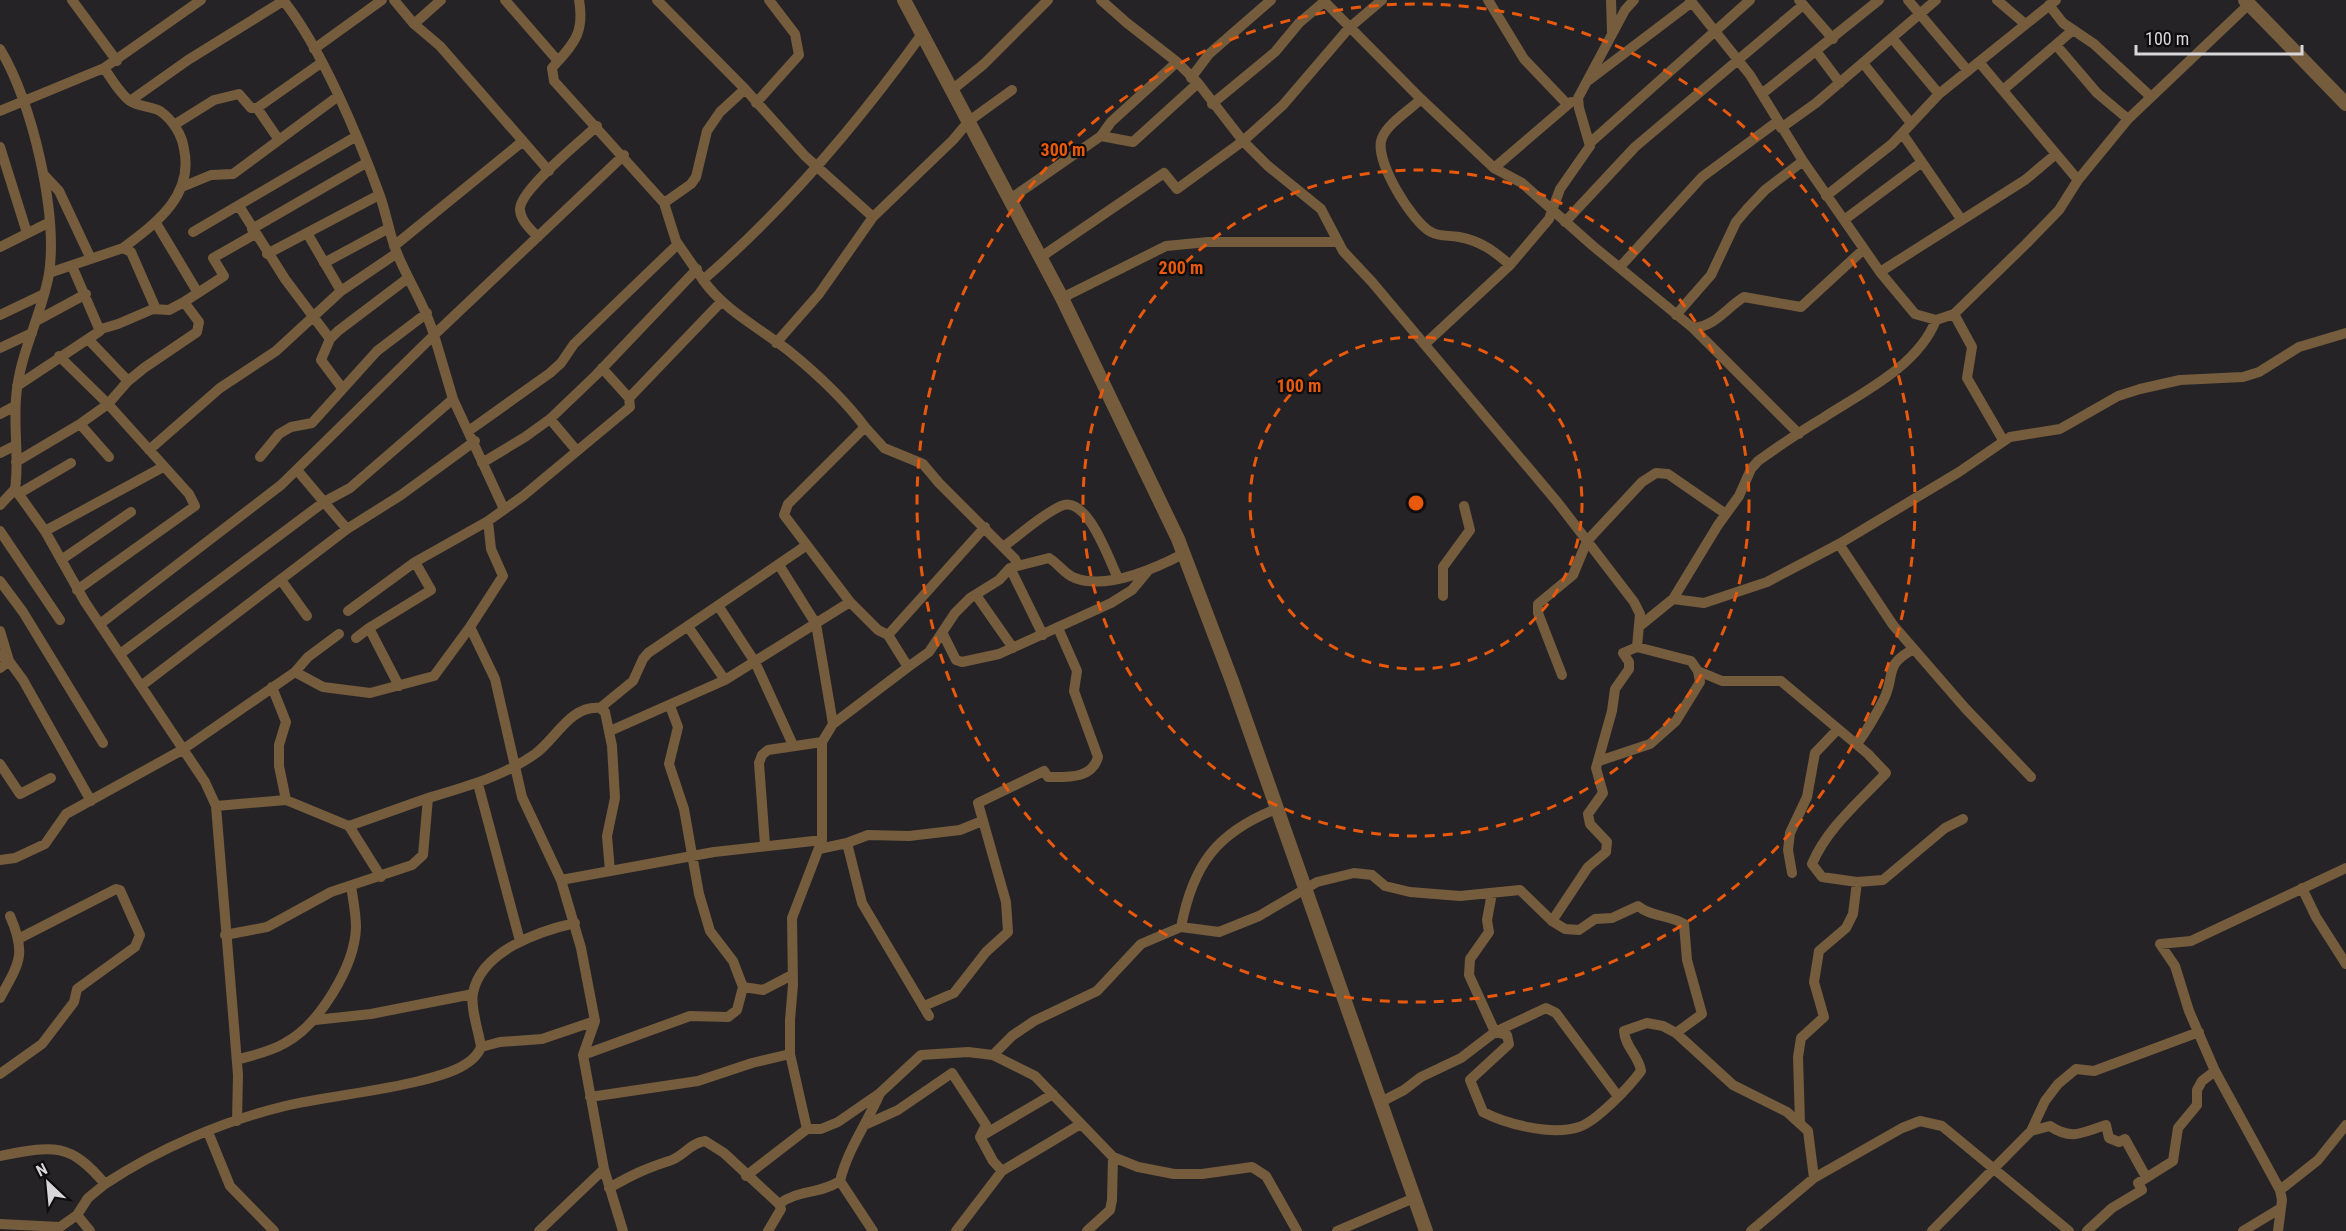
<svg xmlns="http://www.w3.org/2000/svg" width="2346" height="1231" font-family="'Roboto Condensed',sans-serif">
<rect width="100%" height="100%" fill="#262327"/>
<g fill="none" stroke-linecap="round" stroke-linejoin="round">
<!-- minor -->
<path stroke="#745c3c" stroke-width="10" d="M 72,0 L 117,61
M 394,0 L 414,24 L 440,46 L 549,171
M 505,0 L 558,61
M 579,0 C 585,34 573,44 552,68 L 554,81 L 664,203 L 676,241 L 703,280 C 786,208 858,123 922,34
M 657,0 L 745,89 L 805,156 L 873,217 L 819,294 L 776,343
M 1101,0 L 1127,23 L 1177,62 L 1198,83 L 1243,141 L 1268,166 L 1321,209 L 1343,251 L 1372,282 L 1558,503 L 1634,602 L 1640,614 L 1637,647
M 1323,0 L 1421,99 L 1494,168 L 1522,183 L 1593,246 L 1693,328 L 1799,434
M 1488,0 L 1524,59 L 1567,104
M 1611,0 L 1612,32
M 1690,0 L 1750,75 L 1803,161 L 1880,272 L 1915,314 L 1936,320 L 1954,314 L 2026,244 L 2059,210 L 2078,180 L 2128,119 L 2248,5
M 1799,0 L 1833,39
M 1908,0 L 1968,71
M 1997,0 L 2024,23
M 2049,5 L 2063,23 L 2094,44 L 2150,96
M 414,24 L 441,0
M 1892,38 L 1939,94
M 2056,45 L 2097,93 L 2128,119
M 0,49 C 32,101 58,213 49,274 C 42,313 22,349 17,389 C 12,422 20,456 15,489 L 0,505
M 314,49 L 382,0
M 1816,51 L 1840,83
M 1979,62 L 2078,180
M 1863,63 L 1910,122
M 104,68 C 111,78 120,94 130,101 C 138,107 152,106 160,111 C 173,120 182,135 184,149 C 194,196 156,223 123,248
M 1191,78 L 1209,54 L 1271,0
M 1589,80 L 1692,2
M 952,90 L 984,64 L 1048,0
M 2003,90 L 2073,30
M 1763,93 L 1879,0
M 1421,99 C 1410,110 1388,123 1382,138 C 1373,159 1412,222 1431,232 C 1440,237 1449,235 1459,237 C 1481,241 1494,251 1510,265
M 130,101 L 188,60 L 283,1
M 756,103 L 799,55 L 795,34 L 769,0
M 1212,104 L 1275,52 L 1299,23 L 1325,1
M 257,108 L 321,63
M 0,111 L 104,68 L 201,0
M 174,125 L 214,100 L 239,94 L 251,108 L 257,108 L 279,140
M 1781,128 L 1816,103 L 1936,0
M 1902,133 L 1961,219
M 1101,136 L 1111,122 L 1177,62
M 1591,142 L 1750,0
M 0,147 L 27,233
M 1494,168 L 1571,102
M 44,175 L 59,191 L 91,259
M 182,187 L 211,175 L 233,174 L 337,97
M 1826,196 L 1892,144 L 1939,94 L 2056,0
M 1010,199 L 1101,136 L 1133,142 L 1198,83
M 664,203 L 691,184 L 696,177 L 707,131 L 720,112 L 745,89
M 239,206 L 285,279 L 330,339
M 873,217 L 953,140 L 969,121 L 1012,90
M 1844,220 L 1922,162
M 1565,222 L 1635,147 L 1803,5
M 156,223 L 198,293
M 252,229 L 366,163
M 193,232 L 355,137
M 307,233 L 341,291
M 538,237 C 531,230 521,221 520,210 C 518,191 582,140 597,126
M 394,246 L 523,141
M 0,247 L 48,223
M 267,254 L 379,195
M 1041,257 L 1164,173 L 1177,189 L 1243,141 L 1283,105 L 1349,28 L 1382,0
M 324,263 L 389,228
M 1620,267 L 1702,177 L 1778,121
M 1880,272 L 2025,180 L 2056,154
M 49,273 L 123,248 L 131,252 L 156,309
M 703,280 C 726,312 760,328 789,351 C 816,373 844,399 865,427 L 788,504 L 784,515 L 850,602 L 878,630 L 888,635 L 908,667 L 929,652 L 955,613 L 970,598 L 999,580 L 1010,568 L 1049,558 C 1059,564 1065,575 1075,578 C 1107,590 1156,568 1183,554
M 1062,298 L 1166,246 L 1208,242 L 1338,242
M 1954,314 L 1972,347 L 1967,378 L 2003,440
M 0,315 L 44,294
M 1676,315 L 1711,275 L 1736,222 L 1747,209 L 1765,190 L 1803,161
M 36,321 L 86,294
M 1693,328 C 1716,326 1726,308 1744,297 L 1801,307 L 1864,249
M 101,329 L 118,324 L 153,309 L 169,310 L 184,302
M 88,339 L 128,381
M 1425,344 L 1510,265 L 1549,219 L 1560,189 L 1590,146 L 1579,108 L 1578,98 L 1625,10 L 1634,0
M 0,348 L 32,333
M 59,356 L 108,404 L 189,494 L 195,506 L 77,590
M 17,386 L 100,331 L 72,266
M 342,388 L 321,360 L 330,339 L 338,331 L 408,278
M 629,398 L 722,301
M 0,414 L 15,406
M 550,419 L 577,451
M 80,424 L 109,457
M 865,427 L 884,448 L 923,464 L 939,483 L 1015,559 L 1018,566
M 470,430 L 550,373 L 561,363 L 574,344 L 678,244
M 149,450 L 220,388 L 276,351 L 341,291 L 397,253
M 0,453 L 16,445
M 260,457 L 279,434 L 291,427 L 312,423 L 377,351 L 427,313
M 16,462 L 80,424 L 108,404 L 128,381 L 144,368 L 197,332 L 199,322 L 184,302 L 224,276 L 213,258 L 255,234
M 482,463 L 525,437 L 550,419 L 596,375 L 697,269
M 297,470 L 324,502 L 350,488 L 453,399
M 15,489 L 45,531 L 85,602 L 205,782 L 216,806 L 238,1075 L 237,1121
M 18,494 L 71,463
M 504,509 L 453,399 L 434,335 L 624,155
M 0,531 L 60,620
M 45,531 L 163,467
M 1839,544 L 1893,625 L 1965,708 L 2031,777
M 1003,547 C 1021,534 1041,515 1061,506 C 1087,494 1109,560 1118,578
M 61,560 L 131,512
M 779,565 L 816,624 L 833,724
M 1010,568 L 1043,635
M 281,580 L 307,616
M 0,581 L 23,612 L 103,743
M 976,595 L 1013,648
M 1443,596 L 1443,567 L 1470,530 L 1464,506
M 1673,599 L 1704,603 L 1767,582 L 1839,544 L 1959,472 L 2010,437 L 2060,429 L 2118,396 L 2140,389 L 2180,380 L 2243,377 L 2259,372 L 2299,347 L 2346,333
M 719,607 L 755,662 L 793,745
M 348,611 L 415,562 L 488,521 L 523,496 L 630,407 L 629,398 L 602,368
M 100,624 L 281,485 L 434,335 C 425,304 406,278 395,248 C 389,231 386,213 380,196 C 359,138 321,47 283,0
M 1641,625 L 1673,599 L 1718,525 L 1739,496 L 1751,469 L 1758,461 C 1779,446 1801,431 1823,418 C 1863,392 1918,366 1936,320
M 470,627 L 495,679 L 522,797 L 561,880 L 581,948 L 595,1021 L 583,1055 L 604,1169 L 623,1231
M 369,628 L 431,590 L 415,562
M 689,628 L 725,680
M 0,631 L 9,661 L 0,668
M 943,634 L 956,660 L 962,662 L 999,654 L 1111,603 L 1132,590 L 1147,572
M 888,635 L 985,527
M 356,638 L 369,628 L 399,686
M 120,654 L 324,502 L 347,529
M 0,655 L 9,661 L 23,680 L 91,801
M 1698,671 L 1722,681 L 1781,681 L 1868,754 L 1886,773 C 1860,801 1827,828 1812,864 L 1822,877 L 1857,882 L 1883,880 L 1945,828 L 1963,819
M 295,672 L 323,687 L 370,693 L 434,676 L 470,627 L 503,576 L 491,549 L 488,521
M 1562,675 L 1538,613 L 1538,604 L 1573,575 L 1587,541 L 1642,482 L 1656,473 L 1668,474 L 1726,514
M 141,686 L 347,529 L 401,495 L 475,441
M 272,687 L 286,722 L 279,745 L 279,766 L 286,800
M 600,708 L 605,712 L 612,746 L 615,798 L 607,836 L 610,871
M 610,731 L 725,680 L 850,602
M 1857,744 C 1867,730 1876,715 1884,699 C 1896,674 1883,665 1914,649
M 0,764 L 20,794 L 51,778
M 478,784 L 520,941
M 216,806 L 286,800 L 349,826 L 381,877
M 349,826 L 428,798
M 847,843 L 868,835 L 909,836 L 960,830 L 982,821
M 765,845 L 759,763 L 762,755 L 768,750 L 822,742
M 819,849 L 847,843 L 862,903 L 929,1016
M 0,860 L 15,858 L 45,844 L 66,814 L 182,750 L 295,672 L 308,657 L 339,634
M 1792,873 L 1788,850 L 1790,833 L 1807,797 L 1815,753 L 1838,729
M 561,880 L 714,852 L 822,840
M 2302,888 L 2316,917 L 2346,964
M 1492,893 L 1487,920 L 1489,932 L 1470,959 L 1469,975 L 1495,1032 L 1507,1035 L 1509,1044 L 1470,1080 L 1483,1112 C 1506,1124 1552,1136 1579,1127 C 1597,1121 1629,1087 1641,1071 C 1639,1056 1625,1047 1624,1031 L 1647,1023 L 1663,1026 L 1676,1033 L 1733,1085 L 1787,1112 L 1808,1131 L 1814,1178
M 1552,921 L 1588,867 L 1606,852 L 1607,842 L 1590,824 L 1588,814 L 1603,793 L 1596,768 L 1612,711 L 1615,689 L 1629,669 L 1629,662 L 1623,653 L 1637,647 L 1691,661 L 1698,671 L 1700,682 L 1676,721 L 1650,744 L 1599,761
M 1181,927 C 1193,865 1216,833 1276,809
M 225,935 L 267,927 L 331,892 L 412,865 L 423,855 L 428,798 C 465,787 502,777 535,754 C 556,739 570,705 600,708 L 633,681 L 643,659 L 648,653 L 807,545
M 743,987 L 763,990 L 792,975
M 0,998 C 19,963 27,955 10,916
M 924,1006 L 954,993 L 986,952 L 1008,932 L 1006,902 L 978,803 L 1044,771 L 1048,777 C 1068,777 1092,779 1098,757 L 1074,691 L 1077,671 L 1058,628
M 315,1020 L 371,1014 L 473,994
M 481,1047 L 500,1042 L 542,1039 L 595,1021
M 583,1055 L 690,1016 L 728,1017 L 737,1010 L 743,987 L 733,961 L 710,931 L 699,894 L 684,809 L 669,764 L 678,727 L 670,706
M 993,1055 L 1012,1036 L 1034,1021 L 1097,991 L 1141,944 L 1181,927 L 1219,932 L 1259,916 L 1317,882 L 1354,873 L 1372,875 L 1385,886 L 1410,892 L 1460,896 L 1520,890 L 1552,921 L 1565,929 L 1579,930 L 1595,919 L 1612,918 L 1638,906 C 1651,917 1670,915 1684,924 L 1687,960 L 1702,1014 L 1676,1033
M 237,1060 C 253,1055 270,1052 285,1043 C 319,1025 355,966 356,927 C 356,914 353,899 351,886
M 0,1074 L 42,1044 L 74,1002 L 77,989 L 135,947 L 140,935 L 120,890 L 116,889 L 20,938
M 590,1097 L 698,1081 L 752,1063 L 790,1054
M 1379,1103 L 1404,1090 L 1421,1077 L 1461,1058 L 1495,1032 L 1546,1008 L 1556,1013 L 1617,1095
M 1800,1123 L 1798,1057 L 1801,1038 L 1824,1017 L 1814,982 L 1819,951 L 1846,928 L 1853,914 L 1857,882
M 867,1124 L 898,1110 L 952,1073 L 986,1125 L 980,1137
M 807,1129 L 790,1054 L 790,1020 L 793,985 L 792,918 L 822,840 L 822,742 L 833,724 L 908,667
M 2031,1131 L 2050,1126 C 2072,1141 2083,1132 2106,1125 L 2109,1138 L 2119,1142 L 2125,1139 L 2146,1177
M 208,1132 L 230,1186 L 274,1231
M 980,1137 L 993,1161 L 1002,1171 L 1079,1125
M 980,1137 L 1053,1094
M 0,1156 C 52,1146 69,1141 105,1184 C 158,1149 223,1121 285,1106 C 329,1096 375,1092 419,1081 C 439,1076 473,1068 481,1047 C 479,1032 470,1008 473,993 C 481,951 539,931 575,923
M 746,1176 L 807,1129 L 821,1129 L 838,1122 L 880,1093 L 921,1055 L 968,1052 L 993,1055 L 1035,1076 L 1113,1157 L 1138,1167 L 1174,1174 L 1202,1174 L 1252,1167 L 1266,1176 L 1297,1231
M 840,1181 L 873,1231
M 609,1188 C 632,1175 644,1169 669,1161 C 683,1157 690,1143 705,1141 L 724,1153 L 779,1204 L 781,1209 L 768,1231
M 2280,1190 L 2318,1160 L 2346,1125
M 779,1204 C 799,1189 818,1195 840,1181 C 848,1148 867,1124 880,1093
M 77,1215 L 88,1198 L 105,1184
M 0,1224 L 60,1227 L 77,1215 L 90,1231
M 539,1231 L 604,1169
M 956,1231 L 1002,1171
M 1087,1231 L 1110,1210 L 1112,1200 L 1113,1157
M 1337,1231 L 1414,1198
M 1751,1231 L 1814,1178 L 1902,1128 L 1920,1121 L 1942,1126 L 2069,1231
M 1932,1231 L 2031,1131 L 2045,1101 L 2058,1084 L 2076,1069 L 2094,1071 L 2199,1032
M 2087,1231 L 2112,1208 L 2142,1190 L 2138,1183 L 2173,1161 L 2178,1128 L 2197,1105 L 2197,1090 L 2202,1081 L 2215,1071
M 2243,1231 L 2281,1208
M 2278,1231 L 2282,1200 L 2280,1190 L 2215,1071 L 2189,1011 L 2175,966 L 2160,944 L 2191,941 L 2346,868"/>
<!-- tertiary -->
<path stroke="#745c3c" stroke-width="14" d="M 904,0 L 1062,298 L 1178,539 L 1232,681 L 1426,1231
M 2245,0 L 2346,104"/>
</g>
<!-- distance rings -->
<g fill="none" stroke="#e8590c" stroke-width="3" stroke-dasharray="10 8">
<circle cx="1416" cy="503" r="166"/>
<circle cx="1416" cy="503" r="333"/>
<circle cx="1416" cy="503" r="499"/>
</g>
<circle cx="1416" cy="503" r="9" fill="#e8590c" stroke="#0e0d0e" stroke-width="3"/>
<g font-size="18" text-anchor="middle" font-weight="bold" fill="#e8590c" stroke="#0e0d0e" stroke-width="4.5" stroke-linejoin="round" paint-order="stroke">
<text x="1063" y="156">300 m</text>
<text x="1181" y="274">200 m</text>
<text x="1299" y="392">100 m</text>
</g>
<!-- north arrow -->
<g transform="translate(48 1183) rotate(334)" stroke="#0e0d0e" stroke-width="4.5" paint-order="stroke">
<path d="M0-4.5L10 22L0 15L-10 22Z" fill="#d8d6d9"/>
<text y="-9" font-size="16" font-weight="bold" text-anchor="middle" fill="#d8d6d9">N</text>
</g>
<!-- scale -->
<path d="M2136 45v9h166v-9" fill="none" stroke="#d8d6d9" stroke-width="3"/>
<text x="2145" y="45" font-size="18" fill="#d8d6d9" stroke="#0e0d0e" stroke-width="4.5" paint-order="stroke">100 m</text>
</svg>
